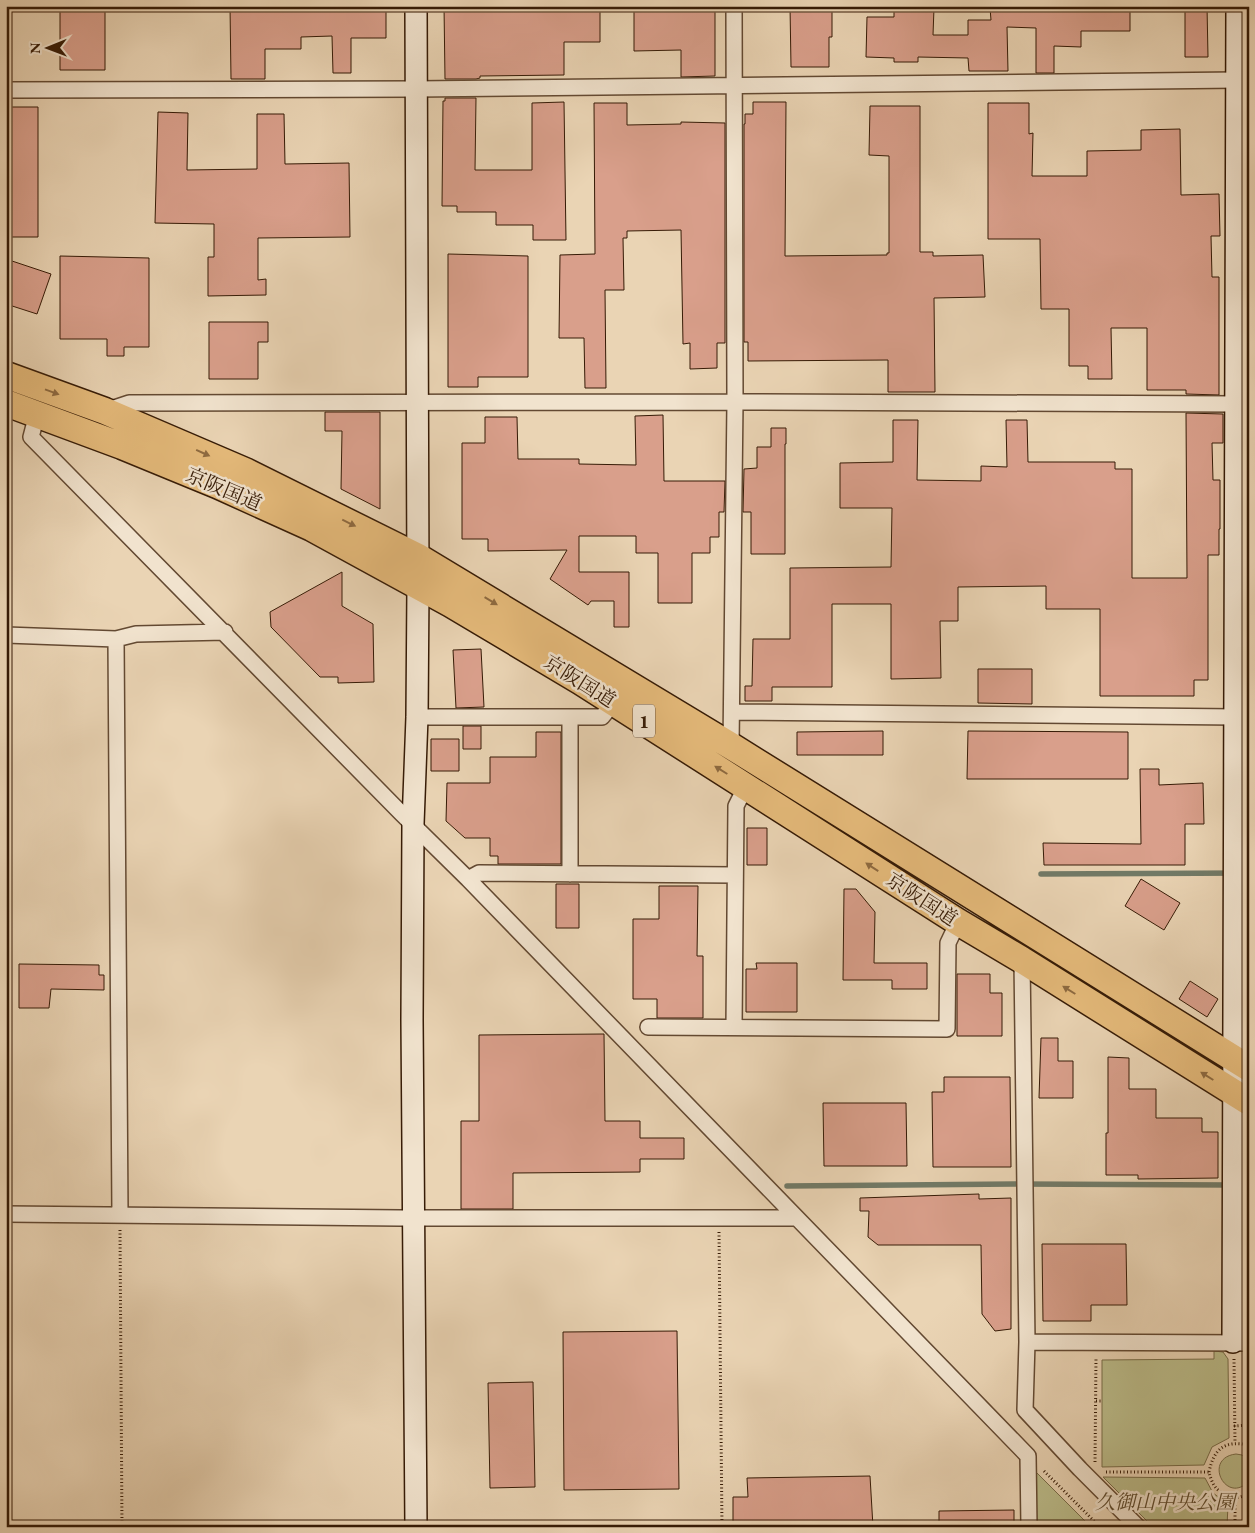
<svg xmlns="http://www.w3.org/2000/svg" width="1255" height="1533" font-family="'EB Garamond','Noto Serif JP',serif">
<rect width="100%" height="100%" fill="#ead4b4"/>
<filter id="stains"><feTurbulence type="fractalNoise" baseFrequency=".004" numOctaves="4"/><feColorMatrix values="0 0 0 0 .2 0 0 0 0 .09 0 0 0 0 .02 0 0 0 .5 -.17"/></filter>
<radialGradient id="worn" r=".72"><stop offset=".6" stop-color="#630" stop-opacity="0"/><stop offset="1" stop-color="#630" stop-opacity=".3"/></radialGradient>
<!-- green -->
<path fill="#bbbc8a" stroke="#786c48" d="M 1214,1351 L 1223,1352 L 1228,1359 L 1229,1438 L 1212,1447 L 1204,1465 L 1102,1467 L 1102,1360 L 1214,1359 Z
M 1236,1454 L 1242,1455 L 1249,1461 L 1249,1481 C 1226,1506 1202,1458 1236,1454 Z
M 1035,1471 L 1091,1527 L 1035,1527 Z
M 1103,1477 L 1205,1478 L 1213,1493 L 1228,1504 L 1227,1527 L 1153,1527 Z"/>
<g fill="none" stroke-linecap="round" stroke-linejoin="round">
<!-- stream -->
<path stroke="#717a67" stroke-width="5.5" d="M 1041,874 L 1249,873
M 787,1186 L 1015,1184 L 1229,1185"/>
</g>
<!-- building -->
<path fill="#d99f8b" stroke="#361b06" d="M 60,6 L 105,6 L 105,70 L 60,70 Z
M 230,6 L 386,6 L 386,38 L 351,38 L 351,73 L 333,73 L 332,36 L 301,37 L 301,49 L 265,49 L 265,79 L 231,79 Z
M 444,6 L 600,6 L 600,42 L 564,42 L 564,75 L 480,76 L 480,78 L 476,79 L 445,79 Z
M 634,6 L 715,6 L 715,76 L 681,77 L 681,50 L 634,51 Z
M 790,6 L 832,6 L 832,37 L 829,37 L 829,67 L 791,67 Z
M 1012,6 L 1130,6 L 1130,31 L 1081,31 L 1081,47 L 1054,46 L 1054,73 L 1036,73 L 1036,28 L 1007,27 L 1008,71 L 969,71 L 968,58 L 918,57 L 918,62 L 894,62 L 894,58 L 866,57 L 867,17 L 894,17 L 894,8 L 934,8 L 933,35 L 968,35 L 968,20 L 991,20 L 990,8 L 1012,8 Z
M 1185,6 L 1207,6 L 1208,57 L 1185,57 Z
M 445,98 L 476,98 L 475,170 L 532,170 L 532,103 L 564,102 L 566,240 L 533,240 L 533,225 L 496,225 L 496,212 L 457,212 L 457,206 L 442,206 L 443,101 L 445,101 Z
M 753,102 L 786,102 L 785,256 L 887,255 L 887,253 L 889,253 L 889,156 L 869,155 L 870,106 L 920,106 L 920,252 L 933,252 L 933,256 L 983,255 L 985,297 L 934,298 L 935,392 L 888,392 L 888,360 L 748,361 L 748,342 L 744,342 L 744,124 L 745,124 L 745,114 L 753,114 Z
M 594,103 L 627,103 L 627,125 L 681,124 L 681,122 L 725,123 L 725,343 L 717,343 L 717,368 L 690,369 L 690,343 L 683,344 L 681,230 L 627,231 L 627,238 L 623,238 L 624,290 L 605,290 L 606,388 L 585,388 L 584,338 L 559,338 L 560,255 L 595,254 Z
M 988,103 L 1029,103 L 1029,134 L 1033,133 L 1032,176 L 1087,176 L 1087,151 L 1141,150 L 1141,130 L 1180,129 L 1181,195 L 1219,194 L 1220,236 L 1211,236 L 1212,277 L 1219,277 L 1219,395 L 1186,394 L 1186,390 L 1147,390 L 1147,328 L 1111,328 L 1112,379 L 1088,379 L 1088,366 L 1069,366 L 1069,309 L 1041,309 L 1040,239 L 988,239 Z
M 9,107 L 38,107 L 38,237 L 9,237 Z
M 158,112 L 188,113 L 187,170 L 257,169 L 257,114 L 284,114 L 285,164 L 349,163 L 350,237 L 258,238 L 258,280 L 266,279 L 266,295 L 208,296 L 208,257 L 214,257 L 214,224 L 155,223 Z
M 448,254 L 528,256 L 528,377 L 478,377 L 478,387 L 448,387 Z
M 60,256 L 149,258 L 149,347 L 124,347 L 124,356 L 107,356 L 107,339 L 60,339 Z
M 6,259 L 51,274 L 37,314 L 6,304 Z
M 209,322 L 268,322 L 268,342 L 258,342 L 258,379 L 209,379 Z
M 325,412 L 380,412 L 380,509 L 341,489 L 342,431 L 325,431 Z
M 1186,413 L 1223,414 L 1223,443 L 1212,443 L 1213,480 L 1220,480 L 1220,529 L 1219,529 L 1219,555 L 1208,555 L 1208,680 L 1194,680 L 1194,696 L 1100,696 L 1100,609 L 1046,609 L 1046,586 L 958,587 L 958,621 L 940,621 L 941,678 L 891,679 L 891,604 L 832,604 L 832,687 L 772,687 L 772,701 L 745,701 L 745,686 L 752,686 L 753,639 L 790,639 L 790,568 L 891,567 L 892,508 L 840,508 L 840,463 L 893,462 L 893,420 L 918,420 L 917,480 L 981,481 L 981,466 L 1007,467 L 1006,420 L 1027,420 L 1028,462 L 1115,462 L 1115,469 L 1132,469 L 1132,578 L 1187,578 Z
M 663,415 L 664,481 L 725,481 L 724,512 L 719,512 L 719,537 L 710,537 L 710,553 L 692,553 L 692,603 L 658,603 L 658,553 L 636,553 L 636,536 L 579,536 L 579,572 L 629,572 L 629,627 L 614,627 L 614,601 L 591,601 L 588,605 L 550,579 L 567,550 L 488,551 L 488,539 L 462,539 L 462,443 L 485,443 L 485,417 L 517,417 L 518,459 L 579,459 L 579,464 L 636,465 L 635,416 Z
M 771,428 L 786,428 L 786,444 L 785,444 L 785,554 L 751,554 L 751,512 L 743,512 L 744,469 L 757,468 L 757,447 L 771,447 Z
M 342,572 L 342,606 L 373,624 L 374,682 L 338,683 L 338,677 L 320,677 L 271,627 L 270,612 Z
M 481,649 L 484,707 L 456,708 L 453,650 Z
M 978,669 L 1032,669 L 1032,704 L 978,703 Z
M 463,726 L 481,726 L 481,749 L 463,749 Z
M 883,731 L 883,755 L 797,755 L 797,732 Z
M 968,731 L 1128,732 L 1128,779 L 967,779 Z
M 536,732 L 561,732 L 561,864 L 498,864 L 498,856 L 490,856 L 490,838 L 465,838 L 446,821 L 447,783 L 490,783 L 490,757 L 536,757 Z
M 431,739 L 459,739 L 459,771 L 431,771 Z
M 1140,769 L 1159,769 L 1159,785 L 1203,783 L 1204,824 L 1185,824 L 1185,865 L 1044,865 L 1043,843 L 1141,844 Z
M 747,828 L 767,828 L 767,865 L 747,865 Z
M 1141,879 L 1180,903 L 1164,930 L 1125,906 Z
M 556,884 L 579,884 L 579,928 L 556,928 Z
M 659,886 L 698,886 L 697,956 L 703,956 L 703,1018 L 657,1018 L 657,999 L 633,999 L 633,919 L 659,919 Z
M 844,889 L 856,889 L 875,912 L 874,963 L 927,963 L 927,989 L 892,989 L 892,980 L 843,980 Z
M 756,963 L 797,963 L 797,1012 L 746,1012 L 746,969 L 757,969 Z
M 19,964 L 99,965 L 99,975 L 104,975 L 104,990 L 51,989 L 49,1008 L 19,1008 Z
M 957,974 L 990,974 L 990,993 L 1002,993 L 1002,1036 L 957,1036 Z
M 1190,981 L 1218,999 L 1207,1017 L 1179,999 Z
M 604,1034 L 605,1121 L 640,1121 L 640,1138 L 684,1138 L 684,1159 L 640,1159 L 640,1172 L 513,1173 L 513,1209 L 461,1209 L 461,1121 L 479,1121 L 479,1035 Z
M 1041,1038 L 1058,1038 L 1058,1061 L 1073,1061 L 1073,1098 L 1039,1098 Z
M 1108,1057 L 1129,1058 L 1129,1089 L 1156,1089 L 1156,1118 L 1202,1118 L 1202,1132 L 1218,1132 L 1218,1178 L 1138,1179 L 1138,1175 L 1106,1175 L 1106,1133 L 1108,1133 Z
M 944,1077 L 1010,1077 L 1011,1167 L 933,1167 L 932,1092 L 944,1092 Z
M 823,1103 L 906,1103 L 907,1166 L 824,1166 Z
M 979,1194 L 979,1199 L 1011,1198 L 1011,1329 L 995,1331 L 982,1314 L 981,1245 L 878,1245 L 868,1237 L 869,1211 L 860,1211 L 860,1198 Z
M 1042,1244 L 1126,1244 L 1127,1305 L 1091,1305 L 1091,1321 L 1043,1321 Z
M 677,1331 L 679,1489 L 564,1490 L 563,1332 Z
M 533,1382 L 535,1487 L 490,1488 L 488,1383 Z
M 870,1476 L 873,1527 L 733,1527 L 733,1497 L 748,1497 L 747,1478 Z
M 1014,1510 L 1014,1523 L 939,1524 L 939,1511 Z"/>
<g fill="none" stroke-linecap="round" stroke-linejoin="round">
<!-- street casing -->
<g stroke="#634932" stroke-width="18">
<path id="street" d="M 6,90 L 416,89 L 1237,80
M 105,411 L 129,403 L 735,402 L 1236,404
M 37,414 L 31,437 L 402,814 L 468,879 L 1028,1456 L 1029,1527
M 6,635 L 116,639 L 136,634 L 225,632
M 116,639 L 120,1215
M 732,712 L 1236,717
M 417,717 L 602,717 L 614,702
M 570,717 L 570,874
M 731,746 L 735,402 L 734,6
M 468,879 L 479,873 L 734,875
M 1022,960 L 1027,1342 L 1025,1410 L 1080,1469 L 1138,1527
M 648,1027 L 947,1029 L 948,943 L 958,922
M 734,1027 L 736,806 L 746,786
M 6,1214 L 400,1218 L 797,1218
M 1027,1342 L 1249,1343"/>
</g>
<!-- secondary casing -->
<g stroke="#361b06" stroke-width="24">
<path id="secondary" d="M 416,6 L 418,586 L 417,717 L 413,824 L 412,1020 L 416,1527
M 1233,1342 L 1237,6"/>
</g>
<!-- highway casing -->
<g stroke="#361b06" stroke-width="29">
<path id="highway" d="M 6,375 L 105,411 L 245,471 L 418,557 L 731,746 L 1249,1068
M 6,403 L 122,446 L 217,485 L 312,528 L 451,604 L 580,681 L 958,922 L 1022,960 L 1249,1102"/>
</g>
<!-- path -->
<path stroke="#361b06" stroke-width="3" stroke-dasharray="1 2.5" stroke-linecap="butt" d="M 120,1230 L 122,1527
M 719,1232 L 722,1527
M 1234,1359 L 1235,1443
M 1096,1401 L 1102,1401
M 1234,1426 L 1249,1425
M 1095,1462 L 1096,1358
M 1044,1471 L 1100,1527
M 1106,1472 L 1209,1472 C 1213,1488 1218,1493 1235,1498
M 1209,1472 C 1214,1449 1224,1440 1249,1445
M 1235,1527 L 1235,1498 L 1249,1495"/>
<!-- street -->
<use href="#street" stroke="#f1e3ce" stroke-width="15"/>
<!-- secondary -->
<use href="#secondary" stroke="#f1e3ce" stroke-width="21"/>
<!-- highway -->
<use href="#highway" stroke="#e5ba7a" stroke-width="26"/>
</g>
<!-- one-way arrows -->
<defs><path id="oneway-solid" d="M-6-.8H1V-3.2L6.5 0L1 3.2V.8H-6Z" transform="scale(1.25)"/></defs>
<g fill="#8e6a40">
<use href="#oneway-solid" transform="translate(52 392) rotate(20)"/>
<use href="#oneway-solid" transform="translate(203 453) rotate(24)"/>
<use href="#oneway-solid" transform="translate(349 523) rotate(26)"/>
<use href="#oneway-solid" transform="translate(491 601) rotate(31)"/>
<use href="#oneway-solid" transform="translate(721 770) rotate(-148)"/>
<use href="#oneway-solid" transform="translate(872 867) rotate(-147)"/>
<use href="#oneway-solid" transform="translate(1069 990) rotate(-148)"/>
<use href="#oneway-solid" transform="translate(1207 1076) rotate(-148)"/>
</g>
<g text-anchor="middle" stroke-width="5" stroke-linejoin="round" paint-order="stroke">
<!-- shield labels -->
<rect fill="#f1e3ce" stroke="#6e5742" stroke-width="1" x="633" y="704.5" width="22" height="33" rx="4"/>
<g font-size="19" font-weight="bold" fill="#361b06">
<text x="644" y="728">1</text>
</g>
<!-- street labels -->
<g font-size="20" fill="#361b06" stroke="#f1e3ce">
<text transform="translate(224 489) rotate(23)" y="7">京阪国道</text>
<text transform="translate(580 681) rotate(32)" y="7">京阪国道</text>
<text transform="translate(922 899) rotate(33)" y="7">京阪国道</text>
</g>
<!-- park labels -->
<g font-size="20" font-style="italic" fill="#5e4b2e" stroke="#f1e3ce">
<text x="1165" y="1509">久御山中央公園</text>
</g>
</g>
<!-- margin -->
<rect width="1255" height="1533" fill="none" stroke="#ead4b4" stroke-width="25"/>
<rect x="8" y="8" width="1240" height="1518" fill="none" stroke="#361b06" stroke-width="2.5"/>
<rect x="12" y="12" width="1230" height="1508" fill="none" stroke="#361b06"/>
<!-- north arrow -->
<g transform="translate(48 48) rotate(269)" stroke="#f1e3ce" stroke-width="4" paint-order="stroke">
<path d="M0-4L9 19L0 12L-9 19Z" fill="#361b06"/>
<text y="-8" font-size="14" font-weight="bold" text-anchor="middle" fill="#361b06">N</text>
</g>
<rect width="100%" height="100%" filter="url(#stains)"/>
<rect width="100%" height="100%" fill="url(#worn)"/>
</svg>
